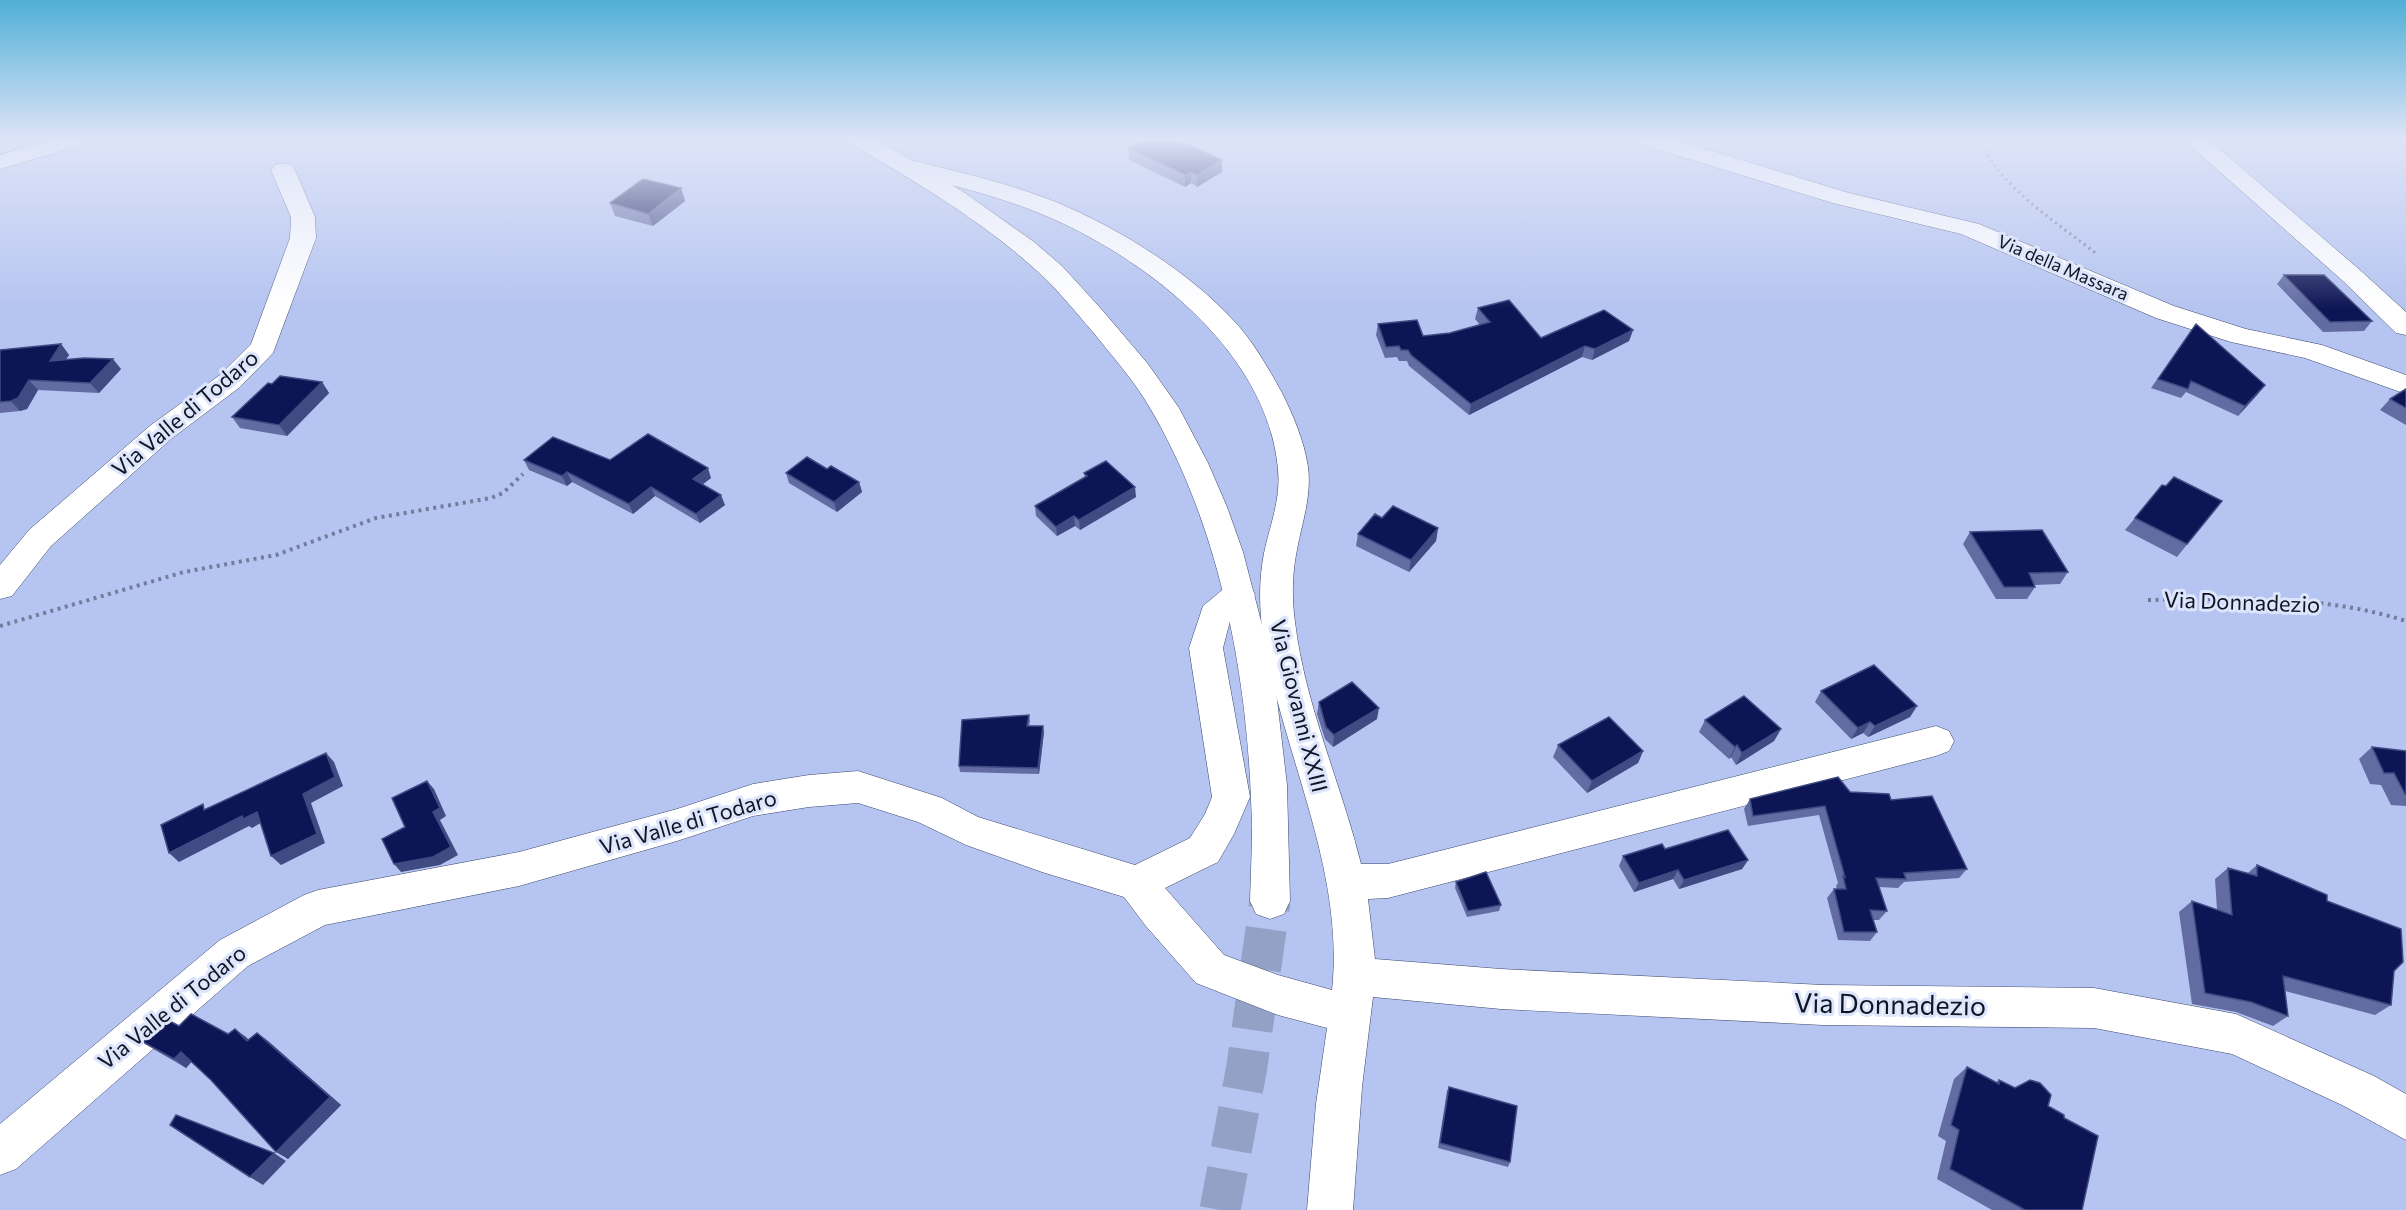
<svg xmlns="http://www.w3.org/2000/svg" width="2406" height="1210" font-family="Commissioner,sans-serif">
<rect width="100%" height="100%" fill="#b5c4f0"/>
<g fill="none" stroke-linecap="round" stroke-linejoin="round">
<!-- secondary-tunnel -->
<path stroke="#94a1c7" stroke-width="41" stroke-dasharray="41 20" stroke-linecap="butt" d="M 1220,1210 L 1247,1066 L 1270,901"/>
<!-- minor casing -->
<g stroke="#3b476c" stroke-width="1">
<path id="minor" d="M 51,139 L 87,139 L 84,144 L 0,169 L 0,155 Z
M 1637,139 L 1673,139 L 1849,193 L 1979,224 L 2174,306 L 2246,329 L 2322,345 L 2406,375 L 2406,394 L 2305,358 L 2231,342 L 2156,318 L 1961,234 L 1833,203 L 1640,144 Z
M 2183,139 L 2208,139 L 2361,271 L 2406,312 L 2406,335 L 2396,333 L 2343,281 Z
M 906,159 C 956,171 1008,183 1056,202 C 1118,228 1188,271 1233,320 C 1253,341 1267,366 1281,391 C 1293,415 1304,440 1308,467 C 1312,498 1301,525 1296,555 C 1292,577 1292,600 1295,622 C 1305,705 1341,783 1361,864 L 1388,864 L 1936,726 L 1949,731 L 1954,741 L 1949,751 L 1936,756 L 1388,898 L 1368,899 L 1375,959 L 1501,969 L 1823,985 L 2094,988 L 2236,1014 L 2374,1076 L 2406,1094 L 2406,1140 L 2344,1106 L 2232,1054 L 2094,1028 L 1823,1025 L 1501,1009 L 1373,997 L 1362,1087 L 1353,1210 L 1307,1210 L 1316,1104 L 1327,1028 L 1278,1015 L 1196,983 L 1145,925 L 1124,897 L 1042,872 L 966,845 L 918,822 L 858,803 L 809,807 L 753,816 L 677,841 L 519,886 L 325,925 L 248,966 L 16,1169 L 0,1175 L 0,1124 L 220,940 L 304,895 L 318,890 L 519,852 L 677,809 L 753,784 L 809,775 L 858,771 L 942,798 L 978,817 L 1135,865 L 1190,838 L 1205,814 L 1212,797 L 1189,648 L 1203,606 L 1227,586 L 1239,583 L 1251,586 L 1255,595 L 1251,604 L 1230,621 L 1223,648 L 1250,797 L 1234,834 L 1218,862 L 1165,888 L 1224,955 L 1278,975 L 1332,990 C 1344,878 1291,770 1268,662 C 1260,626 1257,589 1264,553 C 1270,525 1281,499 1278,470 C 1268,350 1142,255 1039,213 C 993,194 945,184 898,171 L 894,166 L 898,161 Z
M 283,163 L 291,165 L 295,170 L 315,217 L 316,238 L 273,353 L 240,387 L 171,439 L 51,546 L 12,596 L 0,599 L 0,565 L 29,530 L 151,425 L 220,375 L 251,344 L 290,238 L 291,217 L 271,170 L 275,165 Z"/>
</g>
<!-- secondary casing -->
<g stroke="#3b476c" stroke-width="1">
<path id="secondary" d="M 848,139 L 876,139 L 965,193 L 1034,242 L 1063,267 L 1103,311 L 1148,364 L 1179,408 L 1208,463 L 1227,507 L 1243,552 L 1267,644 L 1276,691 L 1287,785 L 1290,901 L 1284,914 L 1270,919 L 1256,914 L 1250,901 C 1251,867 1253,834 1251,800 C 1246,667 1218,523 1150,408 C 1134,380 1112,356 1092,331 C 1074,310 1057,289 1036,270 C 981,220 916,182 851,144 Z"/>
</g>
<!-- path-far1 -->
<path stroke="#727c9d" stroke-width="3" stroke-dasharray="2 4" stroke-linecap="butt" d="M 1979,139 C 2001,189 2057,222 2098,255"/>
<!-- path -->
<path stroke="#727c9d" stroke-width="4" stroke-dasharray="3 4.5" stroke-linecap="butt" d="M 2148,600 C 2236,599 2321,594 2406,621
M 0,626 L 184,572 L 276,555 L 376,518 L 491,498 L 503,493 L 523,474"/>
<!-- minor -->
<use href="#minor" fill="#fff" fill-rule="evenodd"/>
<!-- secondary -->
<use href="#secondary" fill="#fff" fill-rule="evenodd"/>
</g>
<!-- wall -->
<path fill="#626ca2" d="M 1128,148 L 1222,160 L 1222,172 L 1197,187 L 1191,183 L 1185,187 L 1129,160 Z
M 681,188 L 685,201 L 653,226 L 615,216 L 610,203 Z
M 2284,275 L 2372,321 L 2364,331 L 2323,332 L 2277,284 Z
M 1478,308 L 1541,338 L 1633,330 L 1629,341 L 1592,360 L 1582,357 L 1469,415 L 1409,366 L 1407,361 L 1399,361 L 1397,357 L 1385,358 L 1376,335 L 1378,324 L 1423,336 L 1450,333 L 1480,325 L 1475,319 Z
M 2196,324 L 2265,385 L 2257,395 L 2238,416 L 2186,392 L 2181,398 L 2151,388 Z
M 61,344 L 69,355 L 66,359 L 121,369 L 99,393 L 38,390 L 27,409 L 20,411 L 0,413 L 0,350 Z
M 322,382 L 329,393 L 287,436 L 240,428 L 232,417 L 272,384 Z
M 2406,389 L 2406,425 L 2380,410 L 2390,399 Z
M 524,460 L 610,460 L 711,478 L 702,485 L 725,505 L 700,523 L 655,496 L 633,514 L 572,482 L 567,486 L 529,470 Z
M 827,469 L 859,482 L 862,492 L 837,512 L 789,483 L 786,473 Z
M 1084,473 L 1136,497 L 1080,530 L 1075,526 L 1057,536 L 1036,516 L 1035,506 L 1085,478 Z
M 2166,486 L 2222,501 L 2177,557 L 2125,530 L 2135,518 Z
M 1382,518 L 1438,528 L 1436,541 L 1409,572 L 1356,546 L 1358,534 Z
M 1970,532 L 2068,572 L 2060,584 L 2034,585 L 2035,587 L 2027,599 L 1996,599 L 1963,544 Z
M 1821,691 L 1917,706 L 1910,717 L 1868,737 L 1863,733 L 1851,739 L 1815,702 Z
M 1319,702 L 1377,719 L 1333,747 L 1325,739 L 1317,714 Z
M 1029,715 L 1030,721 L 1029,726 L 1044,732 L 1039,774 L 960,772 L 959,766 Z
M 1705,720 L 1781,729 L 1774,741 L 1736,765 L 1731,757 L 1729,759 L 1699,732 Z
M 1558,745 L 1643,751 L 1638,763 L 1587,793 L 1553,757 Z
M 2372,747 L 2406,751 L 2406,806 L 2391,805 L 2381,785 L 2370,784 L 2359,759 Z
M 1850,792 L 1891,800 L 1967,869 L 1959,878 L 1904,882 L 1898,888 L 1879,887 L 1887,911 L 1879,920 L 1873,920 L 1877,932 L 1870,941 L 1838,940 L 1827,898 L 1834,889 L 1837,889 L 1836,886 L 1838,883 L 1819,815 L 1748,826 L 1744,809 L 1750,799 Z
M 1665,849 L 1748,860 L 1742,869 L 1679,889 L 1673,879 L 1634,892 L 1619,866 L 1623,856 Z
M 2257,865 L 2327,901 L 2394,971 L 2391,1005 L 2375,1015 L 2285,991 L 2288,1016 L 2273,1026 L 2236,1012 L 2192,1004 L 2179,912 L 2192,901 L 2217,910 L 2215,879 L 2228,868 L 2248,873 Z
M 1456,882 L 1501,905 L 1499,911 L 1467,917 L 1455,888 Z
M 257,1033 L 268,1041 L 341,1105 L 288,1159 L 211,1080 L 192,1061 L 186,1068 L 155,1050 L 143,1042 L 228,1034 L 246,1037 L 248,1040 Z
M 1967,1067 L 1996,1082 L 1999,1080 L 2048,1106 L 2082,1210 L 1992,1210 L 1937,1179 L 1946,1141 L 1938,1136 L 1954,1079 Z
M 1449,1087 L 1510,1162 L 1508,1167 L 1438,1148 L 1447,1091 Z"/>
<!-- shaded-wall -->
<path fill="#404a83" d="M 1222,160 L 1222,172 L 1197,187 L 1197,175 Z
M 1191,172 L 1191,183 L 1185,187 L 1185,175 Z
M 681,188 L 685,201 L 653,226 L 648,214 Z
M 1633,330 L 1629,341 L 1592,360 L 1595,349 Z
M 61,344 L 69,355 L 58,371 L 50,361 Z
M 1585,346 L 1582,357 L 1469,415 L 1471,404 Z
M 113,359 L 121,369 L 99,393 L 90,383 Z
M 29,380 L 38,390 L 27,409 L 20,411 L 11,401 Z
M 322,382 L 329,393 L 287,436 L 279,425 Z
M 2265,385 L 2257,395 L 2238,416 L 2245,406 Z
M 708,468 L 711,478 L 696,489 L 693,479 Z
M 567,472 L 572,482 L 567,486 L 562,476 Z
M 859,482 L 862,492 L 837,512 L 834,502 Z
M 651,487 L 655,496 L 633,514 L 629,504 Z
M 1135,487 L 1136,497 L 1080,530 L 1079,520 Z
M 721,495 L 725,505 L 700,523 L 696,514 Z
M 1074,516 L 1075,526 L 1057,536 L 1056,527 Z
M 1438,528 L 1436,541 L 1409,572 L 1411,560 Z
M 1917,706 L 1910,717 L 1868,737 L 1875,726 Z
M 1379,708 L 1377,719 L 1333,747 L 1334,735 Z
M 1870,722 L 1863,733 L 1851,739 L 1858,728 Z
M 1043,726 L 1044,732 L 1039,774 L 1038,768 Z
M 1781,729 L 1774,741 L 1736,765 L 1742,753 Z
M 1737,745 L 1731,757 L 1729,759 L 1735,747 Z
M 1643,751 L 1638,763 L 1587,793 L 1592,781 Z
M 326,753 L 334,762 L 343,786 L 311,803 L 325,843 L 281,865 L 271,856 L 303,794 Z
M 427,781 L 434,789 L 446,816 L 440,820 L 458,855 L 440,865 L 401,872 L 394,864 L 433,812 Z
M 257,812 L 266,820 L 252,828 L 249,826 L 179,862 L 169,853 L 242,816 Z
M 1748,860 L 1742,869 L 1679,889 L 1684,880 Z
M 1678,870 L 1673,879 L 1634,892 L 1639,883 Z
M 235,1029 L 246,1037 L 258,1049 L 247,1041 Z
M 257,1033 L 268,1041 L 341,1105 L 288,1159 L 276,1152 Z
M 181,1052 L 193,1060 L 186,1068 L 174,1059 Z
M 274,1153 L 286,1161 L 263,1185 L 250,1177 Z"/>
<!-- building -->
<path fill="#0e1554" stroke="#404a83" stroke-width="1.5" d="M 1144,139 L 1176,139 L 1222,160 L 1197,175 L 1191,172 L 1185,175 L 1128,148 Z
M 643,179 L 681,188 L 648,214 L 610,203 Z
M 2284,275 L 2324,275 L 2372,321 L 2330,322 Z
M 1509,300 L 1541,338 L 1604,310 L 1633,330 L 1595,349 L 1585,346 L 1471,404 L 1411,355 L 1408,350 L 1401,350 L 1399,346 L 1386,347 L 1378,324 L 1417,320 L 1423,336 L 1450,333 L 1490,322 L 1478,308 Z
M 2196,324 L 2265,385 L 2245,406 L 2191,381 L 2188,389 L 2158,379 Z
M 61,344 L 50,361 L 84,358 L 113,359 L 90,383 L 29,380 L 18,398 L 11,401 L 0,402 L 0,350 Z
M 280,376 L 322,382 L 279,425 L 232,417 L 268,383 L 272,384 Z
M 2406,389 L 2406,408 L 2390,399 Z
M 648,434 L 708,468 L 693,479 L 721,495 L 696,514 L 651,487 L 629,504 L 567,472 L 562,476 L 524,460 L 553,437 L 610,460 Z
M 807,457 L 827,469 L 831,466 L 859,482 L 834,502 L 786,473 Z
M 1106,461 L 1135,487 L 1079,520 L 1074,516 L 1056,527 L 1035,506 L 1087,476 L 1084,473 Z
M 2174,477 L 2222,501 L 2187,544 L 2135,518 L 2162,485 L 2166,486 Z
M 1393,506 L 1438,528 L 1411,560 L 1358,534 L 1375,514 L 1382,518 Z
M 2042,530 L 2068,572 L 2029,573 L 2035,587 L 2004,587 L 1970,532 Z
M 1874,665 L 1917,706 L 1875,726 L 1870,722 L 1858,728 L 1821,691 Z
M 1352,682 L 1379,708 L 1334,735 L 1326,727 L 1319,702 Z
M 1744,696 L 1781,729 L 1742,753 L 1737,745 L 1735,747 L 1705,720 Z
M 1029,715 L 1027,726 L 1043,726 L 1038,768 L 959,766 L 962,720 Z
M 1609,717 L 1643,751 L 1592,781 L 1558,745 Z
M 2372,747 L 2406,751 L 2406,794 L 2405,794 L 2394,773 L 2384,773 Z
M 326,753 L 335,777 L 303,794 L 317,834 L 271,856 L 257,812 L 243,819 L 242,816 L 169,853 L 161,825 L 203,804 L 204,810 Z
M 1838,777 L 1850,792 L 1889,794 L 1891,800 L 1932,796 L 1967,869 L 1904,873 L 1906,879 L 1876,878 L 1887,911 L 1870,910 L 1877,932 L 1844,932 L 1834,889 L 1846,889 L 1843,876 L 1845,877 L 1825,806 L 1753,816 L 1750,799 Z
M 427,781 L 440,808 L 433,812 L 451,847 L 433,857 L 394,864 L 382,839 L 405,827 L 392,798 Z
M 1728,830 L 1748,860 L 1684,880 L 1678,870 L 1639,883 L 1623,856 L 1662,844 L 1665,849 Z
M 2257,865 L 2327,895 L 2327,901 L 2401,929 L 2403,962 L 2394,971 L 2391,1005 L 2283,976 L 2288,1016 L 2251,1002 L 2205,993 L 2192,901 L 2232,915 L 2228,868 L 2257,876 Z
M 1486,872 L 1501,905 L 1468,911 L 1456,882 Z
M 191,1014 L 228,1034 L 235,1029 L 247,1041 L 257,1033 L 330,1097 L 276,1152 L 211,1080 L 181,1052 L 174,1059 L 143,1042 L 168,1020 L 179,1026 Z
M 1967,1067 L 1999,1084 L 1999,1080 L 2015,1088 L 2030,1080 L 2040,1083 L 2051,1095 L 2048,1106 L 2064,1115 L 2064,1118 L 2098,1136 L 2082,1210 L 2025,1210 L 1950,1169 L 1959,1130 L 1951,1125 Z
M 1449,1087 L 1517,1106 L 1510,1162 L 1440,1143 Z
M 176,1115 L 274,1153 L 250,1177 L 170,1125 Z"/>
<!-- sky -->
<linearGradient id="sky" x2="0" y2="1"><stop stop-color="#50afd6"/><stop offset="0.45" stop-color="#dee4f8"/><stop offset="1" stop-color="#dee4f8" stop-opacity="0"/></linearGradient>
<rect width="2406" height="309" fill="url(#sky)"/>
<g text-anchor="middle" stroke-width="6" stroke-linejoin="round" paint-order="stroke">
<!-- far-street labels -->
<g font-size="18" fill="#101524" stroke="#dde5fc">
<text transform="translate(2063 268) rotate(23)" y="6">Via della Massara</text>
</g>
<!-- street labels -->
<g font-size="22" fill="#101524" stroke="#dde5fc">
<text transform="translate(185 413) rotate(-40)" y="8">Via Valle di Todaro</text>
<text transform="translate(2242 602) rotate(2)" y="8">Via Donnadezio</text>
<text transform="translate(1299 706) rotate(76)" y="8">Via Giovanni XXIII</text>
<text transform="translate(688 822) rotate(-16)" y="8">Via Valle di Todaro</text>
<text transform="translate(172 1007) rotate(-39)" y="8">Via Valle di Todaro</text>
</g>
<!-- near-street labels -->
<g font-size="27" fill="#101524" stroke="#dde5fc">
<text transform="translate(1890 1005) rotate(1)" y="9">Via Donnadezio</text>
</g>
</g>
</svg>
